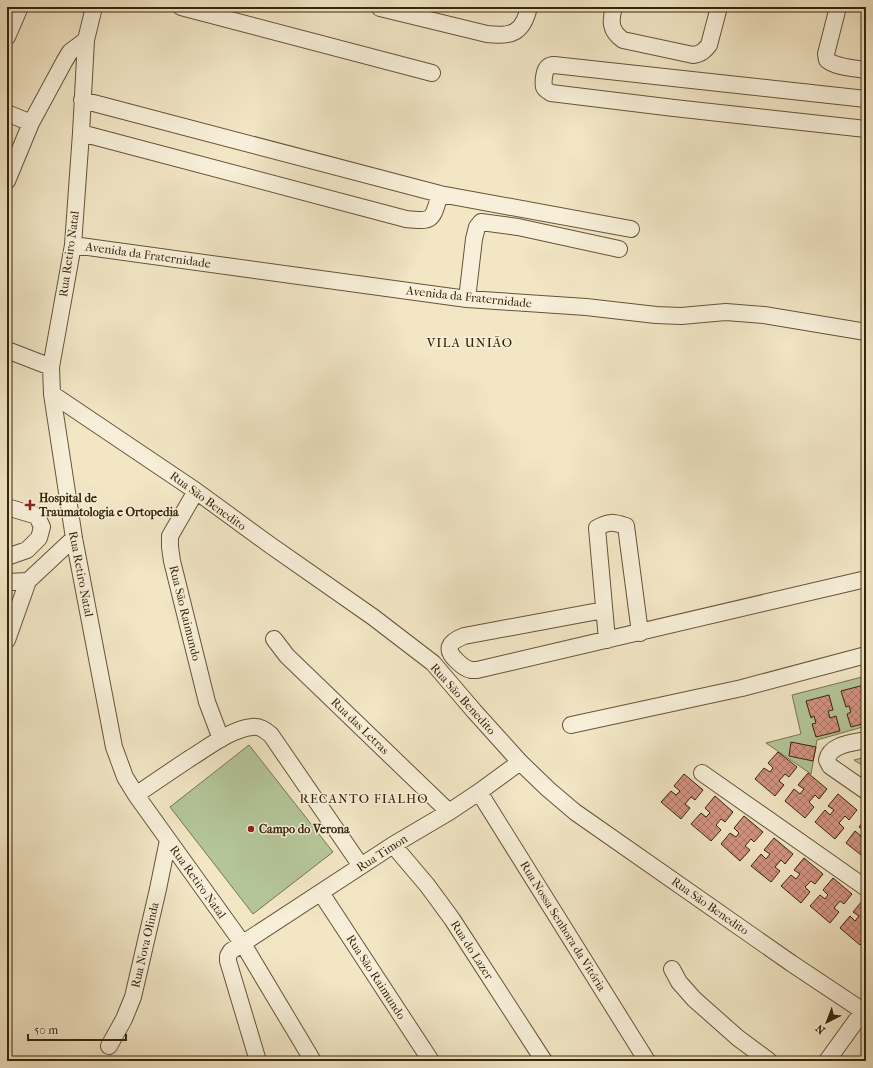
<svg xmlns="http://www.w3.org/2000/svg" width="873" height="1068" font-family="'IM FELL French Canon',serif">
<defs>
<pattern id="building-cross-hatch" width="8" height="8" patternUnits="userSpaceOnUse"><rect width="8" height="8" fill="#d39382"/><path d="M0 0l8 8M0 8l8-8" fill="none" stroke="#ac7868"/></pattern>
</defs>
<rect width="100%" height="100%" fill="#f2e6c5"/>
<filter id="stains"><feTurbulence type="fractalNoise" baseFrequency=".005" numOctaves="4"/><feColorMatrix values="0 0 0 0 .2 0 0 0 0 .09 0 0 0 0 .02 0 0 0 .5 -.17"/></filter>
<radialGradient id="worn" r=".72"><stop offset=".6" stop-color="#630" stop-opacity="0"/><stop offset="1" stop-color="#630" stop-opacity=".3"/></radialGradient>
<!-- grass -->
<path fill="#b4c699" stroke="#767550" d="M 866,676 L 866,726 L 817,740 L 811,774 L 766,743 L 801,734 L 792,695 Z
M 249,745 L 333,852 L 253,914 L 170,807 Z
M 866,757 L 866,768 L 854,760 Z"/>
<!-- building -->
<path fill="url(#building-cross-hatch)" stroke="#382408" d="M 864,685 L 866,692 L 866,701 L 863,701 L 865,708 L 866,708 L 866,723 L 851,727 L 847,714 L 851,712 L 849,706 L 846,707 L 841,691 Z
M 829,695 L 833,710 L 828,711 L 830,718 L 836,716 L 840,731 L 816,737 L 812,724 L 816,723 L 814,716 L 811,718 L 806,701 Z
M 791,742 L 816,747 L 813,761 L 789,756 Z
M 778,752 L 797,767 L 789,777 L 785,774 L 779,781 L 784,785 L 775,796 L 755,779 L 764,768 L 770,772 L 773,768 L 768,763 Z
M 808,773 L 827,789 L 819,799 L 815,795 L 809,802 L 814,807 L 805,818 L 785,801 L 794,789 L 800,794 L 804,789 L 798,785 Z
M 684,774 L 703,790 L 695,800 L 691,797 L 685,804 L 690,808 L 681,819 L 661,802 L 671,791 L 676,795 L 680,791 L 674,786 Z
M 838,794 L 857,810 L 849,820 L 845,816 L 839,823 L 844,828 L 835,839 L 815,822 L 825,810 L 830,815 L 834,810 L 828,806 Z
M 715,796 L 733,812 L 725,822 L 721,819 L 716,825 L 721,830 L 711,841 L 691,824 L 701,813 L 706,817 L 710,813 L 705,808 Z
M 744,816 L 763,832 L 754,842 L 751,839 L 745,846 L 750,850 L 740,861 L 721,844 L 730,833 L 736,837 L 739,833 L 734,828 Z
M 866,818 L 866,859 L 846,843 L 855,831 L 861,836 L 865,831 L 859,827 Z
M 774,838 L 793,854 L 785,864 L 781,860 L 775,867 L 780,871 L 771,882 L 751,866 L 761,854 L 766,859 L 770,854 L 764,850 Z
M 804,858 L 823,874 L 815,884 L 811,881 L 805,887 L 810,892 L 801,903 L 781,886 L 791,875 L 796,879 L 800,874 L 794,870 Z
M 833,878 L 852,894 L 844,904 L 840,901 L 834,908 L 839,912 L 830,923 L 810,906 L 820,895 L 825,899 L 828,895 L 823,890 Z
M 863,900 L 866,902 L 866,927 L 864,929 L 866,931 L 866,937 L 860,945 L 840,928 L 850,916 L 855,921 L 859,916 L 853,912 Z"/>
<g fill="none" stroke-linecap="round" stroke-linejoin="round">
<!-- minor casing -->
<g stroke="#665437" stroke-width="18">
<path id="minor" d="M 94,7 L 86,40 L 81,133 L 73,245 L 51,367 L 52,394 L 74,538 L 114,747 L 125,777 L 136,795 L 243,944 L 313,1061
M 181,7 L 432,73
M 614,7 C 610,21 610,31 623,40 L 693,55 C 701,54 704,51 709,45 L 719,7
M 838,7 L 826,54 L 827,60 C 835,67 854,68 866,70
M 380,8 L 487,34 C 512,37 523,33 529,7
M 7,37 L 20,7
M 866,99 L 554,65 C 551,65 549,66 548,67 C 544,70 543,82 544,87 C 545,90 548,91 551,93 L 674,108 L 866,129
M 82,100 L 440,194 L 631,229
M 7,113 L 31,123
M 81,133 L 406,219 C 434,222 432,220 440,194
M 7,181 L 31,123 L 64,62 L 70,52 L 86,40
M 73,245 L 467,299 L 586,307 L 656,315 L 681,316 L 726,312 L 764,315 L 866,332
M 467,299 L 474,239 L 477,227 L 481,222 L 518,227 L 619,249
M 7,350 L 51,367
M 52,394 L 196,491 L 270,545 L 373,617 L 433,663 L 474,711 L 520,762 L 548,789 L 575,812 L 791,963 L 866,1013
M 196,491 L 170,536 L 170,547 L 172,561 L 207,702 L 221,739
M 7,507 L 37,516 L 42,527 L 39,538 L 27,550 L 7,557
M 7,582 L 28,581 L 74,538
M 604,610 L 464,636 C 449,642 444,649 457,661 C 461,665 466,669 471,670 C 473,670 475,670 477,670 L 866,579
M 274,639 L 287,656 L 449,812
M 7,640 L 28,581
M 607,640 L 597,528 C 609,521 613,522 626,526 L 640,633
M 571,725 L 742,688 L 866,655
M 866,740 C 853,743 830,744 827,760 L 830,766 L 866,791
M 702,773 L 866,888
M 479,792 L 647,1061
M 136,795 C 153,783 171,771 189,759 C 207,748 231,729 252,727 C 260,726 265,730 271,735 L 361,866
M 393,845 L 427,885 L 452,919 L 544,1061
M 321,893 L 431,1061
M 672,969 L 679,982 L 694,999 L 738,1038 L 769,1061
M 109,1046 L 124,1019 L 133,997 L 158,889 L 168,840
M 258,1061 L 228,961 L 228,956 L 231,951 L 393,845 L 449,812 L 479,792 L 520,762
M 827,1061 L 863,1011"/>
</g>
<!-- minor -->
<use href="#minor" stroke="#f7efd9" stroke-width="16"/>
</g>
<!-- markers -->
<g fill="#8f2418" stroke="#f7efd9" stroke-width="1.5">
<path d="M28 499h4v4h4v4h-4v4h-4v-4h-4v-4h4z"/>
<circle cx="251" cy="829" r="4"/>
</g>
<g text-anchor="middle" stroke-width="3" stroke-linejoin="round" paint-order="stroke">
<!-- street labels -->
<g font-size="12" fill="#382408" stroke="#f7efd9">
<text transform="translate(69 254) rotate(-82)" y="4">Rua Retiro Natal</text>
<text transform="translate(148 255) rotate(8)" y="4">Avenida da Fraternidade</text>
<text transform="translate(469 297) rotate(6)" y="4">Avenida da Fraternidade</text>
<text transform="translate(208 501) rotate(36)" y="4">Rua São Benedito</text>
<text transform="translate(81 574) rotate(79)" y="4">Rua Retiro Natal</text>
<text transform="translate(185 613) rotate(76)" y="4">Rua São Raimundo</text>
<text transform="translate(463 699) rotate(48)" y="4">Rua São Benedito</text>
<text transform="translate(360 726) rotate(44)" y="4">Rua das Letras</text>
<text transform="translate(382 853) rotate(-33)" y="4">Rua Timon</text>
<text transform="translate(198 882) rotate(54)" y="4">Rua Retiro Natal</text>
<text transform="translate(710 906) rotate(35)" y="4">Rua São Benedito</text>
<text transform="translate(563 926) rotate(58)" y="4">Rua Nossa Senhora da Vitória</text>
<text transform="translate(145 945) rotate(-77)" y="4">Rua Nova Olinda</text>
<text transform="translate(472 950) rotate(57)" y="4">Rua do Lazer</text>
<text transform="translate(376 977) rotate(57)" y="4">Rua São Raimundo</text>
</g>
<!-- poi labels -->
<g font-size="12" font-weight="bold" fill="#382408" stroke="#f7efd9" text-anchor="start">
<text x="39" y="502">Hospital de<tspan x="39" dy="14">Traumatologia e Ortopedia</tspan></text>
<text x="259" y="833">Campo do Verona</text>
</g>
<!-- neighbourhood labels -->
<g font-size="13" letter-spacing="1" fill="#382408" stroke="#f7efd9">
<text x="470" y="347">VILA UNIÃO</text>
<text x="364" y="803">RECANTO FIALHO</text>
</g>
</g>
<!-- margin -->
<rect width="873" height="1068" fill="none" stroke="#f2e6c5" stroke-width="24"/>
<rect x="8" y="8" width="857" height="1052" fill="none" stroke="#382408" stroke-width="2"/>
<rect x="12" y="12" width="849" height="1044" fill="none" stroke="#382408"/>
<!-- north arrow -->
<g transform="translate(827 1022) rotate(222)" stroke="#f7efd9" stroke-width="3" paint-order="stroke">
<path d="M0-3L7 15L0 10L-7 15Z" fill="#382408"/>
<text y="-6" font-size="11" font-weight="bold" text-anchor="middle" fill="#382408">N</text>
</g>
<!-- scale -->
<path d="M28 1034v6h98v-6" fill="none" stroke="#382408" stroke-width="2"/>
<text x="34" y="1034" font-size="12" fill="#382408" stroke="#f7efd9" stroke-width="3" paint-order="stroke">50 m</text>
<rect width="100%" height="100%" filter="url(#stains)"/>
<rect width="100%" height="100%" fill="url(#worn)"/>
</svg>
